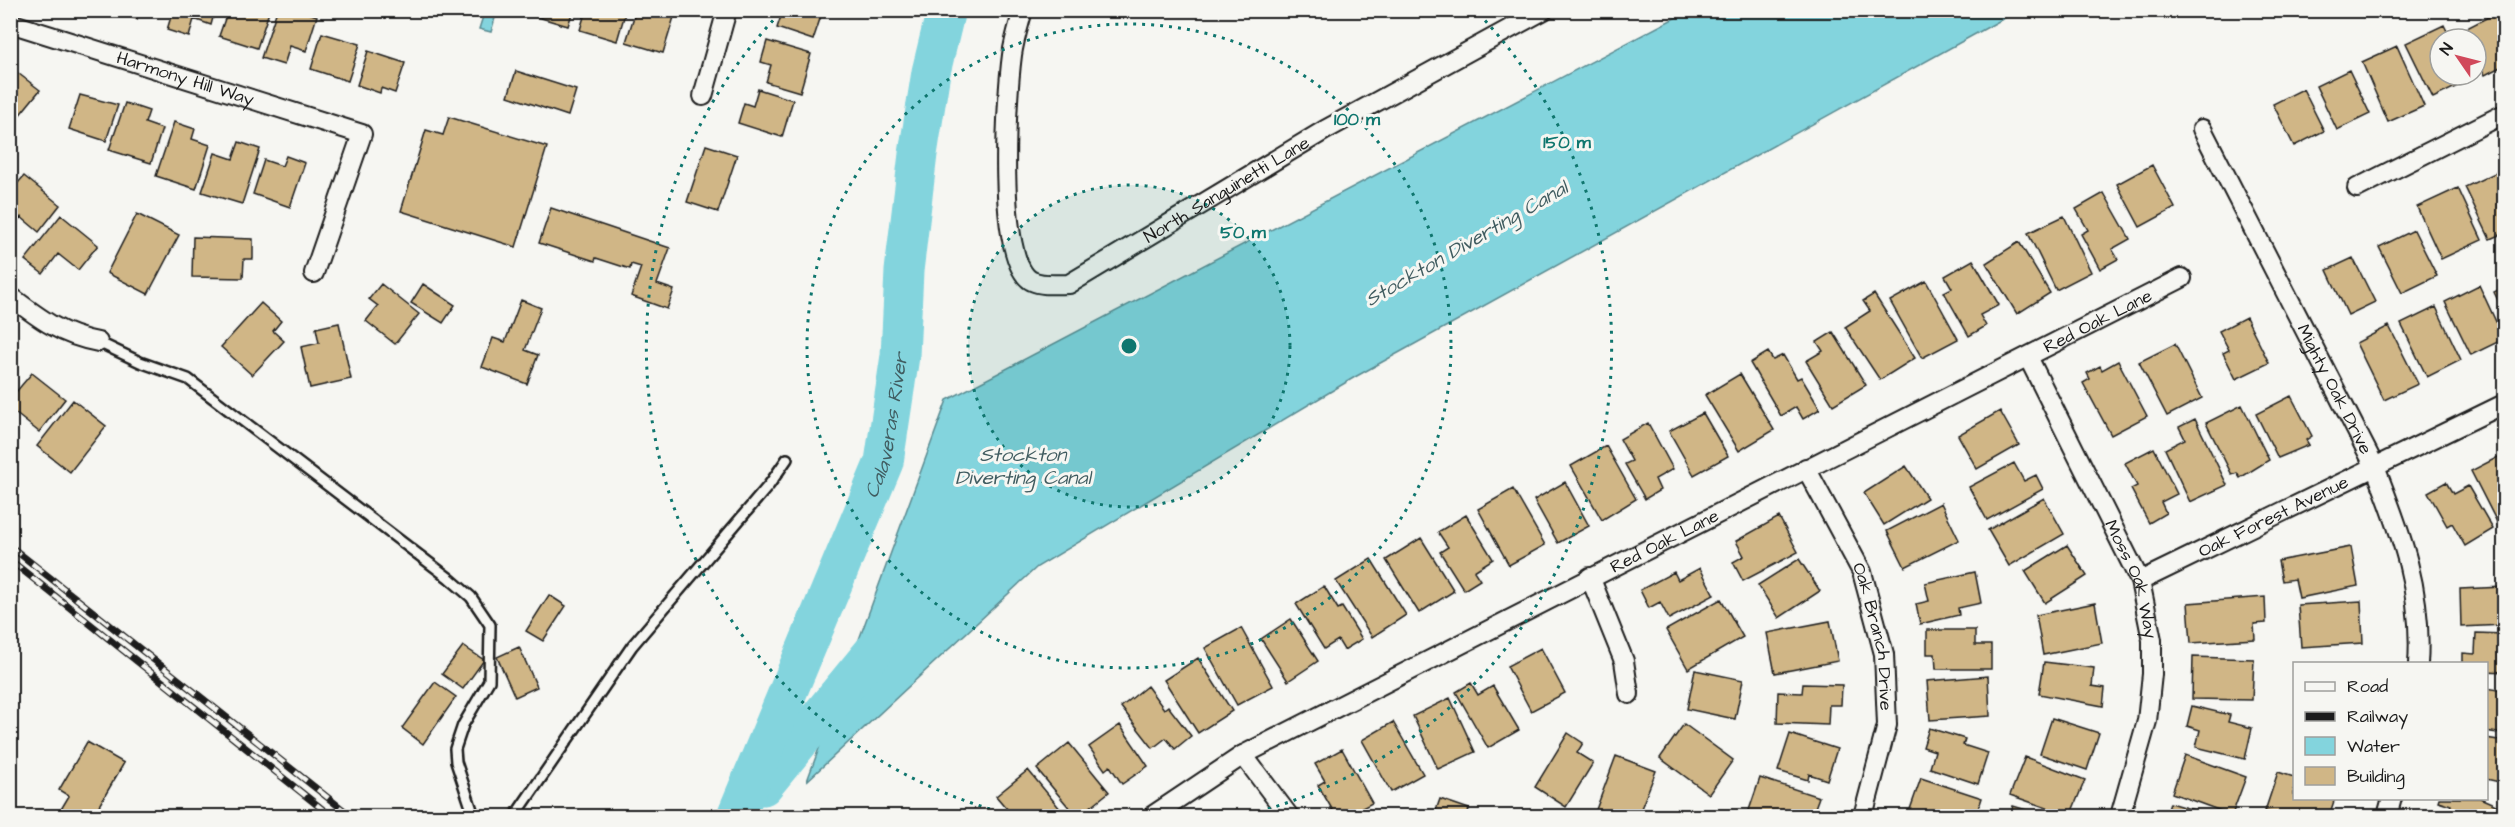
<svg xmlns="http://www.w3.org/2000/svg" width="2515" height="827" font-family="'Architects Daughter',sans-serif">
<rect width="100%" height="100%" fill="#f6f6f2"/>
<filter id="ink" filterUnits="userSpaceOnUse"><feTurbulence type="fractalNoise" baseFrequency=".0167" numOctaves="2"/><feDisplacementMap in="SourceGraphic" scale="12" xChannelSelector="R" yChannelSelector="G"/><feConvolveMatrix kernelMatrix="1 2 1 2 8 2 1 2 1" color-interpolation-filters="sRGB"/></filter>
<g filter="url(#ink)">
<!-- water -->
<path fill="#83d4dd" stroke="#5a8a90" stroke-width="1.5" d="M 485,10 L 497,11 L 491,32 L 479,29 Z
M 1688,11 L 2017,11 L 1355,377 L 1037,567 L 807,781 L 947,400 Z"/>
<g fill="none" stroke-linecap="round" stroke-linejoin="round">
<!-- river -->
<g stroke="#83d4dd" stroke-width="39">
<path d="M 763,786 L 874,651"/>
<path id="s1" d="M 736,816 L 884,462 L 900,356 L 904,271 L 918,154 L 931,72 L 946,10"/>
</g>
</g>
<!-- building -->
<path fill="#d0b686" stroke="#1c1c1c" stroke-width="1.5" d="M 121,10 L 140,10 L 137,19 L 120,14 Z
M 173,10 L 215,10 L 211,25 L 194,19 L 189,37 L 167,30 Z
M 228,10 L 269,12 L 257,48 L 219,36 Z
M 277,10 L 300,10 L 317,16 L 306,51 L 290,46 L 284,65 L 261,58 Z
M 533,10 L 573,10 L 568,26 L 531,15 Z
M 586,10 L 626,10 L 617,41 L 580,30 Z
M 636,10 L 653,10 L 674,17 L 663,53 L 626,42 Z
M 783,10 L 823,10 L 813,40 L 777,28 Z
M 2494,14 L 2504,35 L 2504,65 L 2485,75 L 2476,56 L 2476,39 L 2467,39 L 2463,30 Z
M 2444,25 L 2451,39 L 2440,39 L 2440,75 L 2468,75 L 2470,80 L 2433,98 L 2406,43 Z
M 322,33 L 360,44 L 348,81 L 311,69 Z
M 767,41 L 811,54 L 800,92 L 766,82 L 771,65 L 761,62 Z
M 2397,46 L 2424,106 L 2388,122 L 2362,62 Z
M 368,51 L 405,63 L 395,93 L 381,88 L 380,93 L 357,85 Z
M 10,67 L 40,90 L 13,123 L 10,121 Z
M 2349,70 L 2370,114 L 2337,130 L 2316,86 Z
M 516,71 L 576,90 L 568,116 L 508,96 Z
M 758,89 L 793,100 L 782,137 L 738,123 L 744,103 L 753,106 Z
M 2303,89 L 2324,131 L 2294,146 L 2273,104 Z
M 80,95 L 118,105 L 106,141 L 69,129 Z
M 125,103 L 149,111 L 145,123 L 162,129 L 151,163 L 109,150 Z
M 449,117 L 547,147 L 516,247 L 401,211 L 426,130 L 443,135 Z
M 174,122 L 195,129 L 192,139 L 210,145 L 196,189 L 156,176 Z
M 239,142 L 260,149 L 242,204 L 202,192 L 215,153 L 233,159 Z
M 706,145 L 737,155 L 718,212 L 687,202 Z
M 286,156 L 305,163 L 290,207 L 253,194 L 264,160 L 282,166 Z
M 2152,165 L 2175,208 L 2140,227 L 2117,184 Z
M 2497,172 L 2504,187 L 2504,233 L 2490,239 L 2465,187 Z
M 24,176 L 60,205 L 39,232 L 21,217 L 10,230 L 10,192 Z
M 2458,188 L 2482,240 L 2441,259 L 2417,207 Z
M 2104,193 L 2130,239 L 2112,249 L 2118,259 L 2100,269 L 2081,234 L 2088,230 L 2076,209 Z
M 551,208 L 670,248 L 657,284 L 674,290 L 667,309 L 631,296 L 641,267 L 631,264 L 630,269 L 596,258 L 595,261 L 539,243 Z
M 137,214 L 179,235 L 148,294 L 107,273 Z
M 61,215 L 98,245 L 78,270 L 58,254 L 43,274 L 25,260 Z
M 2064,216 L 2091,272 L 2056,290 L 2028,233 Z
M 2414,230 L 2437,276 L 2402,293 L 2379,247 Z
M 193,237 L 253,239 L 253,259 L 244,259 L 243,278 L 192,277 Z
M 2019,242 L 2050,293 L 2017,314 L 1986,263 Z
M 2353,258 L 2375,302 L 2348,315 L 2327,270 Z
M 1973,260 L 1999,305 L 1980,315 L 1986,326 L 1969,336 L 1944,292 L 1952,288 L 1945,276 Z
M 1926,281 L 1958,339 L 1922,358 L 1890,301 Z
M 381,284 L 419,314 L 395,344 L 366,321 L 378,306 L 369,299 Z
M 423,284 L 455,305 L 443,323 L 411,303 Z
M 2479,285 L 2504,339 L 2471,355 L 2445,302 Z
M 2504,287 L 2504,313 L 2494,292 Z
M 1874,294 L 1915,358 L 1880,380 L 1845,327 L 1870,311 L 1863,301 Z
M 521,300 L 541,308 L 525,350 L 538,355 L 527,384 L 482,367 L 493,338 L 505,342 Z
M 261,303 L 281,321 L 273,331 L 284,341 L 252,375 L 221,347 Z
M 2436,307 L 2461,360 L 2427,377 L 2401,324 Z
M 2246,317 L 2269,363 L 2236,379 L 2223,353 L 2229,350 L 2219,331 Z
M 339,323 L 351,379 L 310,388 L 301,347 L 319,343 L 316,328 Z
M 2389,326 L 2418,384 L 2384,400 L 2356,343 Z
M 1833,332 L 1866,385 L 1833,405 L 1806,361 L 1823,351 L 1817,342 Z
M 2175,344 L 2202,398 L 2167,416 L 2139,362 Z
M 1768,352 L 1773,360 L 1783,355 L 1797,379 L 1801,377 L 1820,409 L 1803,419 L 1796,407 L 1781,416 L 1750,363 Z
M 2118,361 L 2147,416 L 2111,435 L 2083,383 L 2090,379 L 2087,373 L 2100,366 L 2102,370 Z
M 32,373 L 65,399 L 39,432 L 10,409 L 10,399 Z
M 1740,374 L 1774,430 L 1739,451 L 1705,395 Z
M 2291,396 L 2312,436 L 2306,440 L 2309,445 L 2278,458 L 2256,414 Z
M 73,400 L 106,426 L 70,472 L 37,446 Z
M 2242,405 L 2269,460 L 2240,478 L 2237,473 L 2232,475 L 2206,423 Z
M 2000,411 L 2019,445 L 1977,469 L 1958,435 Z
M 1703,413 L 1728,456 L 1694,475 L 1669,431 Z
M 2195,419 L 2227,485 L 2190,502 L 2165,449 L 2185,439 L 2179,427 Z
M 1648,423 L 1673,469 L 1655,479 L 1660,490 L 1645,499 L 1625,464 L 1632,461 L 1620,439 Z
M 1606,446 L 1636,499 L 1602,520 L 1571,466 Z
M 2154,448 L 2177,494 L 2161,502 L 2166,513 L 2149,523 L 2131,489 L 2137,486 L 2125,463 Z
M 2504,454 L 2504,525 L 2500,528 L 2471,471 Z
M 2014,463 L 2024,481 L 2036,475 L 2043,489 L 1987,520 L 1969,487 Z
M 1906,466 L 1927,498 L 1884,525 L 1864,493 Z
M 1565,482 L 1589,526 L 1558,543 L 1534,500 Z
M 2446,482 L 2453,494 L 2468,486 L 2493,529 L 2465,546 L 2452,523 L 2447,526 L 2428,492 Z
M 1513,489 L 1545,545 L 1509,565 L 1478,509 Z
M 2044,498 L 2064,534 L 2009,566 L 1988,530 Z
M 1941,503 L 1959,540 L 1905,567 L 1887,531 Z
M 1466,515 L 1493,559 L 1474,571 L 1480,580 L 1464,590 L 1440,552 L 1448,547 L 1438,532 Z
M 1779,517 L 1798,552 L 1743,581 L 1733,562 L 1744,556 L 1736,541 Z
M 1421,538 L 1454,591 L 1419,613 L 1386,560 Z
M 2067,545 L 2087,576 L 2045,603 L 2025,571 Z
M 2351,547 L 2358,586 L 2299,598 L 2295,579 L 2282,581 L 2278,561 Z
M 1371,559 L 1406,615 L 1372,637 L 1336,581 Z
M 1799,559 L 1820,591 L 1779,618 L 1758,585 Z
M 1700,568 L 1714,595 L 1669,619 L 1660,602 L 1649,608 L 1640,590 L 1674,572 L 1678,580 Z
M 1975,572 L 1981,603 L 1958,608 L 1959,615 L 1920,624 L 1916,604 L 1929,601 L 1925,583 Z
M 1324,586 L 1338,609 L 1342,607 L 1362,639 L 1344,650 L 1338,640 L 1324,649 L 1296,604 Z
M 2504,587 L 2504,625 L 2461,627 L 2460,589 Z
M 549,595 L 566,606 L 543,641 L 526,631 Z
M 2265,597 L 2266,623 L 2254,624 L 2255,639 L 2191,643 L 2188,603 Z
M 1721,599 L 1743,637 L 1688,669 L 1666,630 Z
M 2361,601 L 2363,643 L 2301,647 L 2298,605 Z
M 2095,603 L 2102,643 L 2043,655 L 2036,615 Z
M 1291,619 L 1318,661 L 1288,681 L 1261,639 Z
M 1830,621 L 1838,661 L 1775,673 L 1767,633 Z
M 1241,628 L 1273,686 L 1237,705 L 1205,648 Z
M 1927,630 L 1975,630 L 1975,645 L 1991,645 L 1991,669 L 1936,669 L 1935,654 L 1927,654 Z
M 2476,633 L 2504,634 L 2504,672 L 2486,671 L 2486,664 L 2463,664 L 2463,653 L 2475,654 Z
M 463,646 L 484,660 L 463,689 L 442,674 Z
M 519,647 L 537,687 L 515,697 L 497,657 Z
M 1541,648 L 1565,693 L 1531,711 L 1507,666 Z
M 2193,657 L 2254,659 L 2252,700 L 2192,699 Z
M 1198,658 L 1232,711 L 1198,733 L 1164,680 Z
M 2044,662 L 2094,668 L 2092,686 L 2105,688 L 2103,706 L 2039,694 Z
M 1695,670 L 1743,680 L 1735,719 L 1687,709 Z
M 1988,676 L 1990,716 L 1930,720 L 1927,681 Z
M 435,682 L 456,697 L 423,744 L 402,728 Z
M 1471,683 L 1478,695 L 1493,686 L 1519,730 L 1488,748 L 1456,692 Z
M 1803,684 L 1842,685 L 1841,705 L 1829,705 L 1828,725 L 1777,723 L 1778,692 L 1802,693 Z
M 1147,686 L 1164,709 L 1168,706 L 1191,736 L 1175,749 L 1166,738 L 1153,748 L 1121,707 Z
M 2486,688 L 2504,691 L 2504,734 L 2486,731 Z
M 1450,698 L 1475,752 L 1438,769 L 1413,716 Z
M 2192,706 L 2230,715 L 2228,722 L 2252,728 L 2245,759 L 2196,747 L 2200,730 L 2187,726 Z
M 2052,718 L 2099,733 L 2087,770 L 2040,754 Z
M 1393,722 L 1423,774 L 1391,792 L 1362,740 Z
M 1684,724 L 1733,760 L 1709,794 L 1660,758 Z
M 1120,725 L 1148,766 L 1122,784 L 1110,766 L 1105,770 L 1089,747 Z
M 1929,728 L 1965,739 L 1963,745 L 1988,753 L 1978,784 L 1930,768 L 1935,751 L 1923,747 Z
M 1568,733 L 1583,743 L 1577,753 L 1593,763 L 1566,807 L 1535,787 Z
M 1790,734 L 1837,749 L 1827,780 L 1809,774 L 1808,780 L 1778,771 Z
M 2486,738 L 2504,741 L 2504,783 L 2486,779 Z
M 87,742 L 124,763 L 93,816 L 86,812 L 83,816 L 57,816 L 69,796 L 59,790 Z
M 1069,743 L 1109,792 L 1079,816 L 1076,816 L 1037,769 Z
M 1342,749 L 1372,803 L 1347,816 L 1336,816 L 1318,785 L 1325,781 L 1315,764 Z
M 2185,755 L 2246,777 L 2232,815 L 2172,793 Z
M 1616,756 L 1656,771 L 1638,816 L 1594,815 Z
M 2025,757 L 2085,780 L 2070,816 L 2010,795 Z
M 1028,770 L 1066,816 L 1013,816 L 996,796 Z
M 2278,772 L 2294,777 L 2294,798 L 2335,798 L 2329,816 L 2284,816 L 2265,811 Z
M 1760,778 L 1819,797 L 1812,816 L 1747,816 Z
M 1921,778 L 1982,798 L 1976,816 L 1908,815 Z
M 2439,798 L 2480,798 L 2503,808 L 2501,816 L 2447,816 L 2451,805 L 2438,801 Z
M 1440,799 L 1469,809 L 1467,816 L 1434,816 Z
M 2170,803 L 2214,816 L 2166,816 Z
M 2013,806 L 2047,816 L 2010,816 Z"/>
<g fill="none" stroke-linecap="round" stroke-linejoin="round">
<!-- service casing -->
<g stroke="#1c1c1c" stroke-width="14">
<path id="service" d="M 98,342 L 140,362 L 188,379 L 449,578 L 471,597 L 490,625 L 489,681 L 463,725 L 455,749 L 456,762 L 474,816
M 515,816 L 632,646 L 769,485 L 787,459"/>
</g>
<!-- minor casing -->
<g stroke="#1c1c1c" stroke-width="22">
<g id="minor">
<path id="s2" d="M 1023,10 C 1019,25 1014,40 1012,55 C 1007,93 995,263 1032,281 C 1043,286 1057,284 1069,284 L 1325,130 L 1544,10"/>
<path id="s3" d="M 10,23 L 362,134 L 314,273"/>
<path d="M 703,96 L 727,10"/>
<path id="s4" d="M 2202,129 L 2375,467 C 2401,533 2423,591 2418,664"/>
<path d="M 2357,188 L 2504,114"/>
<path d="M 10,296 C 40,319 61,335 98,342"/>
<path id="s5" d="M 2028,357 L 2140,581 L 2152,640 L 2152,674 L 2147,721 L 2120,816"/>
<path id="s6" d="M 1806,468 L 1862,572 L 1884,654 L 1887,725 L 1863,816"/>
<path d="M 1590,577 L 1624,661 L 1629,694"/>
<path id="s7" d="M 2140,581 L 2504,404"/>
<path d="M 1243,755 L 1289,816"/>
<path id="s8" d="M 1152,816 L 1243,755 L 2182,278"/>
<path d="M 2387,816 L 2392,798"/>
</g>
</g>
<!-- service -->
<use href="#service" stroke="#f6f6f2" stroke-width="9"/>
<!-- minor -->
<use href="#minor" stroke="#f6f6f2" stroke-width="18"/>
<!-- rail casing -->
<g stroke="#1c1c1c" stroke-width="7">
<path id="rail" d="M 10,546 L 351,816
M 10,560 L 331,816"/>
</g>
<!-- rail -->
<use href="#rail" stroke="#f6f6f2" stroke-width="4.5" stroke-dasharray="14" stroke-linecap="butt"/>
</g>
</g>
<!-- distance rings -->
<circle cx="1129" cy="346" r="161" fill="#0f766e" fill-opacity=".12"/>
<g fill="none" stroke="#0f766e" stroke-width="3" stroke-dasharray="3 6">
<circle cx="1129" cy="346" r="161"/>
<circle cx="1129" cy="346" r="322"/>
<path d="M1016 816A483 483 0 0 1 779 14M1479 14A483 483 0 0 1 1242 816"/>
</g>
<g text-anchor="middle" stroke-width="6" stroke-linejoin="round" paint-order="stroke">
<!-- street labels -->
<g font-size="18" fill="#1c1c1c" stroke="#f6f6f2">
<text dy="6" stroke="none"><textPath href="#s3" startOffset="184">Harmony Hill Way</textPath></text>
<text dy="6" stroke="none"><textPath href="#s2" startOffset="500">North Sanguinetti Lane</textPath></text>
<text dy="6" stroke="none"><textPath href="#s8" startOffset="1068">Red Oak Lane</textPath></text>
<text dy="6" stroke="none"><textPath href="#s4" startOffset="292">Mighty Oak Drive</textPath></text>
<text dy="6" stroke="none"><textPath href="#s7" startOffset="148">Oak Forest Avenue</textPath></text>
<text dy="6" stroke="none"><textPath href="#s8" startOffset="582">Red Oak Lane</textPath></text>
<text dy="6" stroke="none"><textPath href="#s5" startOffset="246">Moss Oak Way</textPath></text>
<text dy="6" stroke="none"><textPath href="#s6" startOffset="184">Oak Branch Drive</textPath></text>
</g>
<!-- water labels -->
<g font-size="20" font-style="italic" fill="#405c60" stroke="#f6f6f2">
<text transform="translate(1466 243) rotate(-30)" y="7">Stockton Diverting Canal</text>
<text dy="7" stroke="none"><textPath href="#s1" startOffset="420">Calaveras River</textPath></text>
<text x="1023" y="461">Stockton<tspan x="1023" dy="23">Diverting Canal</tspan></text>
</g>
</g>
<circle cx="1129" cy="346" r="9" fill="#0f766e" stroke="#f6f6f2" stroke-width="3"/>
<g font-size="18" text-anchor="middle" font-weight="bold" fill="#0f766e" stroke="#f6f6f2" stroke-width="6" stroke-linejoin="round" paint-order="stroke">
<text x="1357" y="125">100 m</text>
<text x="1567" y="148">150 m</text>
<text x="1243" y="238">50 m</text>
</g>
<!-- margin -->
<rect width="2515" height="827" fill="none" stroke="#f6f6f2" stroke-width="36"/>
<rect x="18" y="18" width="2479" height="791" fill="none" stroke="#1c1c1c" stroke-width="2" filter="url(#ink)"/>
<!-- legend -->
<rect x="2293" y="662" width="195" height="138" fill="#f6f6f2" stroke="#9f9f9c" stroke-width="1.5"/>
<rect x="2305" y="682" width="30" height="9" fill="#f6f6f2" stroke="#9f9f9c" stroke-width="1.5"/>
<text x="2347" y="692" font-size="18" fill="#1c1c1c">Road</text>
<rect x="2305" y="712" width="30" height="9" fill="#1c1c1c" stroke="#9f9f9c" stroke-width="1.5"/>
<text x="2347" y="722" font-size="18" fill="#1c1c1c">Railway</text>
<rect x="2305" y="737" width="30" height="18" fill="#83d4dd" stroke="#9f9f9c" stroke-width="1.5"/>
<text x="2347" y="752" font-size="18" fill="#1c1c1c">Water</text>
<rect x="2305" y="767" width="30" height="18" fill="#d0b686" stroke="#9f9f9c" stroke-width="1.5"/>
<text x="2347" y="782" font-size="18" fill="#1c1c1c">Building</text>
<!-- north arrow -->
<g transform="translate(2458 57) rotate(305)"><circle r="28" fill="#f6f6f2" stroke="#9f9f9c" stroke-width="1.5"/>
<path d="M0-4.5L10 22L0 15L-10 22Z" fill="#d1495b"/>
<text y="-9" font-size="16" font-weight="bold" text-anchor="middle" fill="#1c1c1c">N</text>
</g>
</svg>
